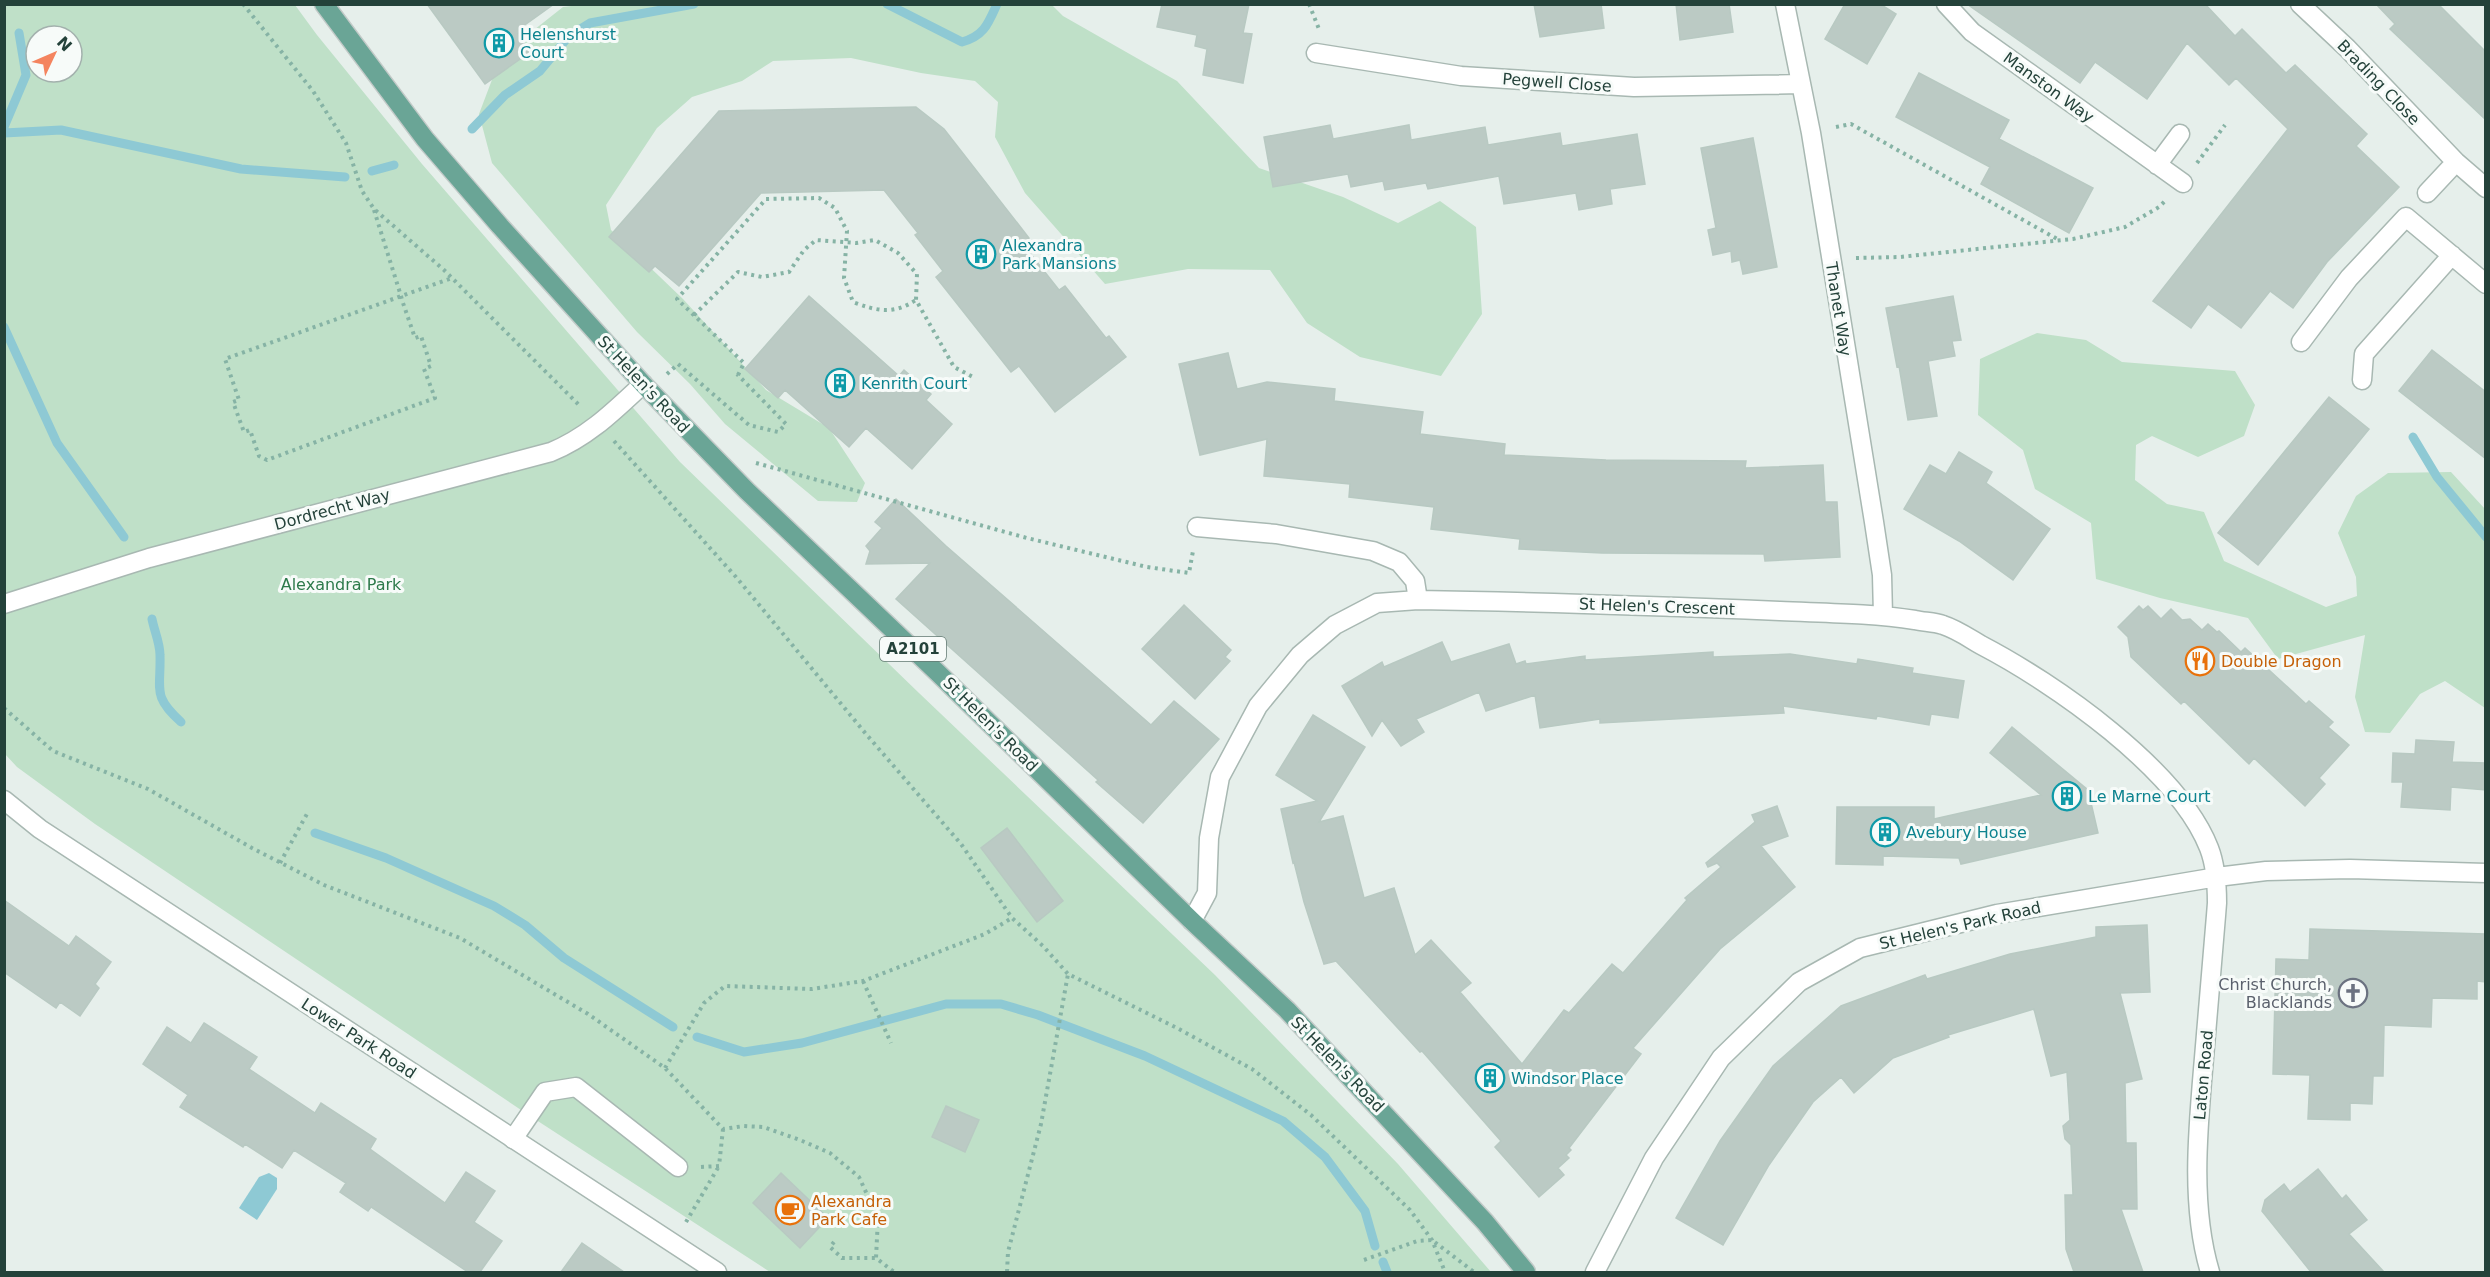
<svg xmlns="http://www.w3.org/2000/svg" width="2490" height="1277" font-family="'DejaVu Sans',sans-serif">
<rect width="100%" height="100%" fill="#e6efeb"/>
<!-- green -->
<path fill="#bfe0c8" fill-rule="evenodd" d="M 587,4 L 1052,5 L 1063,16 L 1177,81 L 1259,168 L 1343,197 L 1398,223 L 1440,201 L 1476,227 L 1482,314 L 1441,376 L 1360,357 L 1307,323 L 1270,270 L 1188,269 L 1105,284 L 1025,193 L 995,137 L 998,102 L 975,81 L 921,73 L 851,58 L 773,61 L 742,81 L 692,97 L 657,128 L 606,205 L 611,230 L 683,299 L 766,390 L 829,428 L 865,483 L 857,502 L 818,501 L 725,424 L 690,384 L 637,332 L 492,163 L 479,114 L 501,56 L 563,7 Z
M 5,5 L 295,5 L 317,35 L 422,164 L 680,462 L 919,693 L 1215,975 L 1398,1164 L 1491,1272 L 770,1272 L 527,1114 L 95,824 L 17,767 L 5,754 ZM 36,36 L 72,36 L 72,72 L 36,72 Z
M 2037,333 L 2086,340 L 2122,362 L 2235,371 L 2255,405 L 2244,436 L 2198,457 L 2152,436 L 2136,445 L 2135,480 L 2167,504 L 2204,512 L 2224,561 L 2326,607 L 2357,596 L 2356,577 L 2338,533 L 2356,496 L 2388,473 L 2451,472 L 2485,509 L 2485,708 L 2445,681 L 2420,694 L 2390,733 L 2365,732 L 2355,697 L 2365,635 L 2278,659 L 2248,618 L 2160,598 L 2096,579 L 2091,523 L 2035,489 L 2023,450 L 1978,415 L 1980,359 Z"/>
<!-- water -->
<path fill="#8ec9d4" d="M 269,1173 L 277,1178 L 277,1189 L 257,1220 L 239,1208 L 259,1177 Z"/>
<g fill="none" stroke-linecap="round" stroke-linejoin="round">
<!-- stream -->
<path stroke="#8ec9d4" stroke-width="9" d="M 887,4 L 962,42 C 984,36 988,24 997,4
M 4,127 L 26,75 L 19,33
M 472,129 L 505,95 L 540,71 L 569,36 L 590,23 L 694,4
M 4,133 L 61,130 L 241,169 L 345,177
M 372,171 L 394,165
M 4,327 L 57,443 L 124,537
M 2413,437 L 2437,477 L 2486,537
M 152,619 C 154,630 160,643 160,655 C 161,690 152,696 181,722
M 315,833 L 386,858 L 494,906 L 525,925 L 564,958 L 673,1027
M 697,1037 L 744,1052 L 802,1043 L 946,1004 L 1001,1004 L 1038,1015 L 1145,1056 L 1283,1121 L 1325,1157 L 1365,1211 L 1375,1246
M 1383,1262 L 1387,1272"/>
</g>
<!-- building -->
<path fill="#bbcac4" stroke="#b8c9c2" stroke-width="1.5" d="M 427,4 L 554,4 L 522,27 L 524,30 L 518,34 L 530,52 L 485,84 Z
M 1162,4 L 1249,4 L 1243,33 L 1252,34 L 1243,83 L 1203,75 L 1207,49 L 1195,46 L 1197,35 L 1157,27 Z
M 1534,4 L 1601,4 L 1604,28 L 1540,37 Z
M 1676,4 L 1729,4 L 1733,32 L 1680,40 Z
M 1845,4 L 1880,4 L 1896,14 L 1867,64 L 1825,39 Z
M 1967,4 L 2205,4 L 2235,36 L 2242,29 L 2286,73 L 2295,65 L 2367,134 L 2356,146 L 2399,187 L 2327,262 L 2293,308 L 2270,291 L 2241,328 L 2208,304 L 2191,328 L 2153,301 L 2288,129 L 2236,78 L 2229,85 L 2187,43 L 2147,99 L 2095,62 L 2080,83 Z
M 2376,4 L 2438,4 L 2486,52 L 2486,120 L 2390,29 L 2395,24 Z
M 1919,73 L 2009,120 L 1999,139 L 2093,188 L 2069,233 L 1981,184 L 1990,167 L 1896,117 Z
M 916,107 L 944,129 L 1029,238 L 1022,243 L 1059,290 L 1065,286 L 1106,338 L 1109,336 L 1126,357 L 1055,412 L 1019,366 L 1011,372 L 936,277 L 943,271 L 915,235 L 918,233 L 884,190 L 761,193 L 679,286 L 655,266 L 649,272 L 609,237 L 719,111 Z
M 1330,125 L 1333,139 L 1409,125 L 1411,140 L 1485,127 L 1488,145 L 1560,133 L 1562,146 L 1637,134 L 1645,184 L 1610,189 L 1612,204 L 1579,210 L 1576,193 L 1504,204 L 1499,176 L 1428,189 L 1426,183 L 1385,190 L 1383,181 L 1351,187 L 1348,174 L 1273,187 L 1264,137 Z
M 1753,138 L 1777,267 L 1743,274 L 1740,260 L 1732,262 L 1731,251 L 1713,255 L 1708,230 L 1716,228 L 1701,148 Z
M 809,296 L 899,376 L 904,370 L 931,394 L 926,400 L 952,424 L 912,469 L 866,428 L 849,447 L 785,390 L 778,398 L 745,369 Z
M 1953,296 L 1961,340 L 1952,341 L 1955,356 L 1928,361 L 1937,416 L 1908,420 L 1899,366 L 1897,367 L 1886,308 Z
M 2432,350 L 2486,392 L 2486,459 L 2399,391 Z
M 1228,353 L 1237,389 L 1267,382 L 1335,389 L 1334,401 L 1423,412 L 1420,434 L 1505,444 L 1504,455 L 1606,460 L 1746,461 L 1745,468 L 1823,465 L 1825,502 L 1837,502 L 1840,557 L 1765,561 L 1764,554 L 1602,553 L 1519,549 L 1520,539 L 1431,529 L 1434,507 L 1349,497 L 1350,484 L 1264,476 L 1267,439 L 1200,455 L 1179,364 Z
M 2329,397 L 2369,429 L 2258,565 L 2218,533 Z
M 1959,452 L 1992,472 L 1986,483 L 2050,529 L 2013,580 L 1959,541 L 1904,509 L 1930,465 L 1946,474 Z
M 896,499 L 946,546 L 1151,725 L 1174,701 L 1219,739 L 1143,823 L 1096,782 L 1098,780 L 1068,753 L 896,599 L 930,563 L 866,564 L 870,551 L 866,546 L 882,528 L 875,522 Z
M 1184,605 L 1231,650 L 1225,657 L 1230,661 L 1195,699 L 1142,649 Z
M 2139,606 L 2143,610 L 2148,606 L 2161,619 L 2171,609 L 2182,620 L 2190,619 L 2202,630 L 2208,624 L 2217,632 L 2219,631 L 2241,652 L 2245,648 L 2306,704 L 2309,701 L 2333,722 L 2328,727 L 2349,745 L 2319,778 L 2325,784 L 2305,806 L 2254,758 L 2249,764 L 2184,701 L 2181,704 L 2131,657 L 2128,637 L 2118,627 Z
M 1442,642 L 1451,662 L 1509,644 L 1516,664 L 1525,661 L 1526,664 L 1585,656 L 1585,660 L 1713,652 L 1713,657 L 1790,654 L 1857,664 L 1858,659 L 1913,668 L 1912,673 L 1964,681 L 1958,718 L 1931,714 L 1929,725 L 1877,716 L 1876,719 L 1783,706 L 1784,713 L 1600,723 L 1600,719 L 1540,728 L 1535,695 L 1486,711 L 1479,692 L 1416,719 L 1424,732 L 1401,746 L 1382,720 L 1372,736 L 1342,686 L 1382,662 L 1384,667 Z
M 1313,715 L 1365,747 L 1319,822 L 1343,816 L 1364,898 L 1394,888 L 1415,955 L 1431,940 L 1471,983 L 1460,992 L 1522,1064 L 1564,1010 L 1569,1013 L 1612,964 L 1623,973 L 1687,900 L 1685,898 L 1721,867 L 1717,863 L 1708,867 L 1706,863 L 1755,822 L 1752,815 L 1777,806 L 1788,836 L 1761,846 L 1795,887 L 1720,949 L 1633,1048 L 1641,1054 L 1569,1148 L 1571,1150 L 1566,1155 L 1569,1158 L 1558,1168 L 1564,1175 L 1539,1197 L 1495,1147 L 1501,1141 L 1422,1051 L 1420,1052 L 1336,961 L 1324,964 L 1304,902 L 1294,862 L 1293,863 L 1281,809 L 1317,801 L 1276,775 Z
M 2012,727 L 2088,790 L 2098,833 L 1961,864 L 1959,858 L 1883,856 L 1883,865 L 1836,864 L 1837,807 L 1934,807 L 1934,819 L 2041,795 L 1990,753 Z
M 2416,740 L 2454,742 L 2452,762 L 2486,763 L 2486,790 L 2451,787 L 2450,810 L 2401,807 L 2403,782 L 2392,782 L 2393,753 L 2415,754 Z
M 1007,828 L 1063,901 L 1037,922 L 981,848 Z
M 4,900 L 69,946 L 76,936 L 111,962 L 95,984 L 99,988 L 80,1016 L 60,1002 L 56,1008 L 4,972 Z
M 2147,925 L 2150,992 L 2120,993 L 2142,1079 L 2125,1083 L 2126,1143 L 2136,1143 L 2137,1209 L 2121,1209 L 2143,1272 L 2074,1272 L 2066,1249 L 2065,1195 L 2073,1195 L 2071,1145 L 2065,1139 L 2063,1126 L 2070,1120 L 2067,1072 L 2051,1076 L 2034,1009 L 1948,1035 L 1949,1037 L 1893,1058 L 1854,1093 L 1841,1077 L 1813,1102 L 1769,1165 L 1723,1245 L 1676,1218 L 1720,1141 L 1773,1066 L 1841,1006 L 1925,975 L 1927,979 L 2010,954 L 2096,937 L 2096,927 Z
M 2310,929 L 2486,934 L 2486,982 L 2477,981 L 2477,999 L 2432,998 L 2431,1027 L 2384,1025 L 2383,1076 L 2373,1076 L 2372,1104 L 2350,1103 L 2350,1120 L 2308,1119 L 2310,1075 L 2273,1074 L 2276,959 L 2309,960 Z
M 204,1023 L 257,1057 L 249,1069 L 315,1113 L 321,1103 L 376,1139 L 370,1149 L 445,1203 L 466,1172 L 495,1191 L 474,1222 L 502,1241 L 480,1272 L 468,1272 L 371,1207 L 368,1211 L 340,1192 L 346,1183 L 294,1150 L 282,1168 L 245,1144 L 243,1147 L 180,1107 L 188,1095 L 143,1064 L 167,1027 L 191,1043 Z
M 946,1106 L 979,1120 L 965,1152 L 932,1137 Z
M 2318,1169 L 2342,1199 L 2346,1195 L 2367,1220 L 2349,1234 L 2384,1272 L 2311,1272 L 2262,1211 L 2265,1200 L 2284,1184 L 2290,1192 Z
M 781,1173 L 828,1218 L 800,1248 L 753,1203 Z
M 582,1243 L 624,1272 L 561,1272 Z"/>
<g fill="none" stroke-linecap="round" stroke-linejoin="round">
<!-- lane casing -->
<g stroke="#a8b8b2" stroke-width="21">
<path id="lane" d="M 2301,342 L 2349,278 L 2406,217 L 2486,284
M 2362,380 L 2364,354 L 2452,255
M 513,1139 L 545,1092 L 576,1087 L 678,1167"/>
</g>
<!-- street casing -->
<g stroke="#a8b8b2" stroke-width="21">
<path id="street" d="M 1785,4 L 1811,133 L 1874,522 L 1882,575 L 1883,615
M 1946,4 L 1972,32 L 2183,183
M 2300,4 L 2347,48 L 2456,162 L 2486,188
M 1316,53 L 1461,76 L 1634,87 L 1801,84
M 2157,165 L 2180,134
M 2427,193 L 2456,162
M 1197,527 L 1276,534 L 1373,551 L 1399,562 L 1415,581 L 1418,600
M 4,604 L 149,558 L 551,452 C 588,437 614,411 643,384
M 4,800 L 40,829 L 717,1272
M 1192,921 L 1207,893 L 1209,838 L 1220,777 L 1258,706 L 1300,655 L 1335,625 L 1377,603 L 1418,600 C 1539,602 1659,606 1780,611 C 1825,613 1870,613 1915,620 C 1924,622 1935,622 1943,625 C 1956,629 1969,638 1981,645 C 2054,683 2178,769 2209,848 C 2216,866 2217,884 2217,903 C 2213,955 2208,1007 2204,1058 C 2198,1128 2190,1205 2210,1272
M 1595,1272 L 1654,1158 L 1721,1058 L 1799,982 L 1860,948 L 1997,914 L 2217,877 L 2266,871 L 2350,869 L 2486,873"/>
</g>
<!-- primary casing -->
<g stroke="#c2cac8" stroke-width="21">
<path id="primary" d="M 324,4 L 425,139 L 500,226 L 643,384 L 747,491 L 938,673 L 1192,921 L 1287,1010 L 1485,1222 L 1526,1272"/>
</g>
<!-- path -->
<path stroke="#86b3a5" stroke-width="4" stroke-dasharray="3 4.5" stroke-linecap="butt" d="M 243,4 L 313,91 L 346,143 L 362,191 L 374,209 L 444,270 L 580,406
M 1309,4 L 1319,29
M 1836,127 L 1851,124 L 2059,240
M 2197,163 L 2225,125
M 374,210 L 401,296 L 402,300 L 415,338 L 421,336 L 431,366 L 424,369 L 435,398 L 267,460 L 259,456 L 250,430 L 244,432 L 233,402 L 239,400 L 225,359 L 452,278
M 1856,258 L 1900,257 L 2073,239 L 2125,227 L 2159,207 L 2165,201
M 694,315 L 738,272 L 762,277 L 789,272 L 804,250 L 816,240 L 856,243 L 875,240 L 898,253 L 917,274 L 916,300 L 954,367 L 973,377
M 667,374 L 678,364 L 749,425 L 778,432 L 786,424 L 737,374
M 738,375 L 744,363 L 677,299 L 766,199 L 819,198 L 835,208 L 847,231 L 844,278 L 853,302 C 877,311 893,315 916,300
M 614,441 L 736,577 L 866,734 L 961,844 L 1012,918 L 1043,946 L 1068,974 L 1177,1028 L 1252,1069 L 1311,1115 L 1410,1210 L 1432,1240 L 1445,1272
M 756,463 L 1027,538 L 1147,567 L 1189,573 L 1193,551
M 4,708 L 53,751 L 148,789 L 252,848 L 324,885 L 460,938 L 588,1014 L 665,1068 L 723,1129 L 744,1126 L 763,1127 L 800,1140 L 830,1153 L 859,1177 L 878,1218 L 876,1258 L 894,1272
M 280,863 L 308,812
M 863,981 L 891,1043
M 665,1068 L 704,1003 L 725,986 L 812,989 L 863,981 L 985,934 L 1012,918
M 701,1167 L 719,1166 L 723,1129
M 686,1222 L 719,1166
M 834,1242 L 830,1247 L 842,1258 L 876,1258
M 1364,1260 L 1417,1241 L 1432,1240 L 1474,1272
M 1007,1272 L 1008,1252 L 1041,1124 L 1068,974"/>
<!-- lane -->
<use href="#lane" stroke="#fff" stroke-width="18"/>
<!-- street -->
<use href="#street" stroke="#fff" stroke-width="18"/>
<!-- primary -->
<use href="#primary" stroke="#6aa596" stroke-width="18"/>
</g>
<!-- icons -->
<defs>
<g id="building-ring" transform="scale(1.5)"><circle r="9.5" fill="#f7fbf9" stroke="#0f9aa8" stroke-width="1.5"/><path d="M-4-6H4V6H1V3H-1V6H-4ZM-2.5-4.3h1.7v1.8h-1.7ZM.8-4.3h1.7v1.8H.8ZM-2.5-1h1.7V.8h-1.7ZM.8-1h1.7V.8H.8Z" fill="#0f9aa8"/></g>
<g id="restaurant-ring" transform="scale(1.5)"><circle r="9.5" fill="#f7fbf9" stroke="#e8710a" stroke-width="1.5"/><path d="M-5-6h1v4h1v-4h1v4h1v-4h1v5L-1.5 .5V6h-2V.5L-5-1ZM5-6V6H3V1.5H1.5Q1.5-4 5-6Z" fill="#e8710a"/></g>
<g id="church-ring" transform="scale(1.5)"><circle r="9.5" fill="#f7fbf9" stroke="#6b7280" stroke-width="1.5"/><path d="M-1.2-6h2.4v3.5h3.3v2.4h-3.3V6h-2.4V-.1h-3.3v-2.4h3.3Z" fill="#6b7280"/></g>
<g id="cafe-ring" transform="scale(1.5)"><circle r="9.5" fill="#f7fbf9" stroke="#e8710a" stroke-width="1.5"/><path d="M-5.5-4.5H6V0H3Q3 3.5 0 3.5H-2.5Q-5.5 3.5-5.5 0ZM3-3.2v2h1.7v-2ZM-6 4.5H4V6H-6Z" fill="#e8710a"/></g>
</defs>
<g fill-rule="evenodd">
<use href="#building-ring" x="499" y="43"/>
<use href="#building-ring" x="981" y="254"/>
<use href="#building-ring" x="840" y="383"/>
<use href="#restaurant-ring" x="2200" y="661"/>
<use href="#building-ring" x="2067" y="796"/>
<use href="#building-ring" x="1885" y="832"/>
<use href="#church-ring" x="2353" y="993"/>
<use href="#building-ring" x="1490" y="1078"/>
<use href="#cafe-ring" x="790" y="1210"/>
</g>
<g text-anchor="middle" stroke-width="6" stroke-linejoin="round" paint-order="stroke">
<!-- shield labels -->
<rect fill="#f7fbf9" stroke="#637a73" stroke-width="1.5" x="880" y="637" width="66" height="24" rx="4.5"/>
<g font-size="15" font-weight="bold" fill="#24423a">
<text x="913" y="654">A2101</text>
</g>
<!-- culture labels -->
<g font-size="16" fill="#0d838f" stroke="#f7fbf9" text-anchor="start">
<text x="520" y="40">Helenshurst<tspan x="520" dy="18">Court</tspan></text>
<text x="1002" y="251">Alexandra<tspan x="1002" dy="18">Park Mansions</tspan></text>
<text x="861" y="389">Kenrith Court</text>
<text x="2088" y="802">Le Marne Court</text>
<text x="1906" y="838">Avebury House</text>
<text x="1511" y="1084">Windsor Place</text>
</g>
<!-- street labels -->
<g font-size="16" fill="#24423a" stroke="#f7fbf9">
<text transform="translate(1557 82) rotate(4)" y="6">Pegwell Close</text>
<text transform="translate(2379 82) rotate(46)" y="6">Brading Close</text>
<text transform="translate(2049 87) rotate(36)" y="6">Manston Way</text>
<text transform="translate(1839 309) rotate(81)" y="6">Thanet Way</text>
<text transform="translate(644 384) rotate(47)" y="6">St Helen's Road</text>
<text transform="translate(332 509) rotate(-15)" y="6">Dordrecht Way</text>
<text transform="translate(1657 606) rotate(2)" y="6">St Helen's Crescent</text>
<text transform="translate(991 724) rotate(45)" y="6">St Helen's Road</text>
<text transform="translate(1960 925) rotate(-13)" y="6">St Helen's Park Road</text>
<text transform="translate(359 1038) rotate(33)" y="6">Lower Park Road</text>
<text transform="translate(1338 1064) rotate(46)" y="6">St Helen's Road</text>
<text transform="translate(2203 1075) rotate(-85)" y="6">Laton Road</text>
</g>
<!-- park labels -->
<g font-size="16" fill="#2d7a4b" stroke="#f7fbf9">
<text x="341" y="590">Alexandra Park</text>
</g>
<!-- food labels -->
<g font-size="16" fill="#c56008" stroke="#f7fbf9" text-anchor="start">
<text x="2221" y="667">Double Dragon</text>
<text x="811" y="1207">Alexandra<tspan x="811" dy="18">Park Cafe</tspan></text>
</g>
<!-- worship labels -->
<g font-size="16" fill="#5b616d" stroke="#f7fbf9" text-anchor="end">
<text x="2332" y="990">Christ Church,<tspan x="2332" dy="18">Blacklands</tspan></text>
</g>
</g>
<!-- border -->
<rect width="2490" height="1277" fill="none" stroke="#24423a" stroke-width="12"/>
<!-- north arrow -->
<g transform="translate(54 54) rotate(46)"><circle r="28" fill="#f7fbf9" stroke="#a3b1ad" stroke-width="1.5"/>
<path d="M0-4.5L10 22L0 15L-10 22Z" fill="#f4845f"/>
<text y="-9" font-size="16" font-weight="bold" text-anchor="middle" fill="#24423a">N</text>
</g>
</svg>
